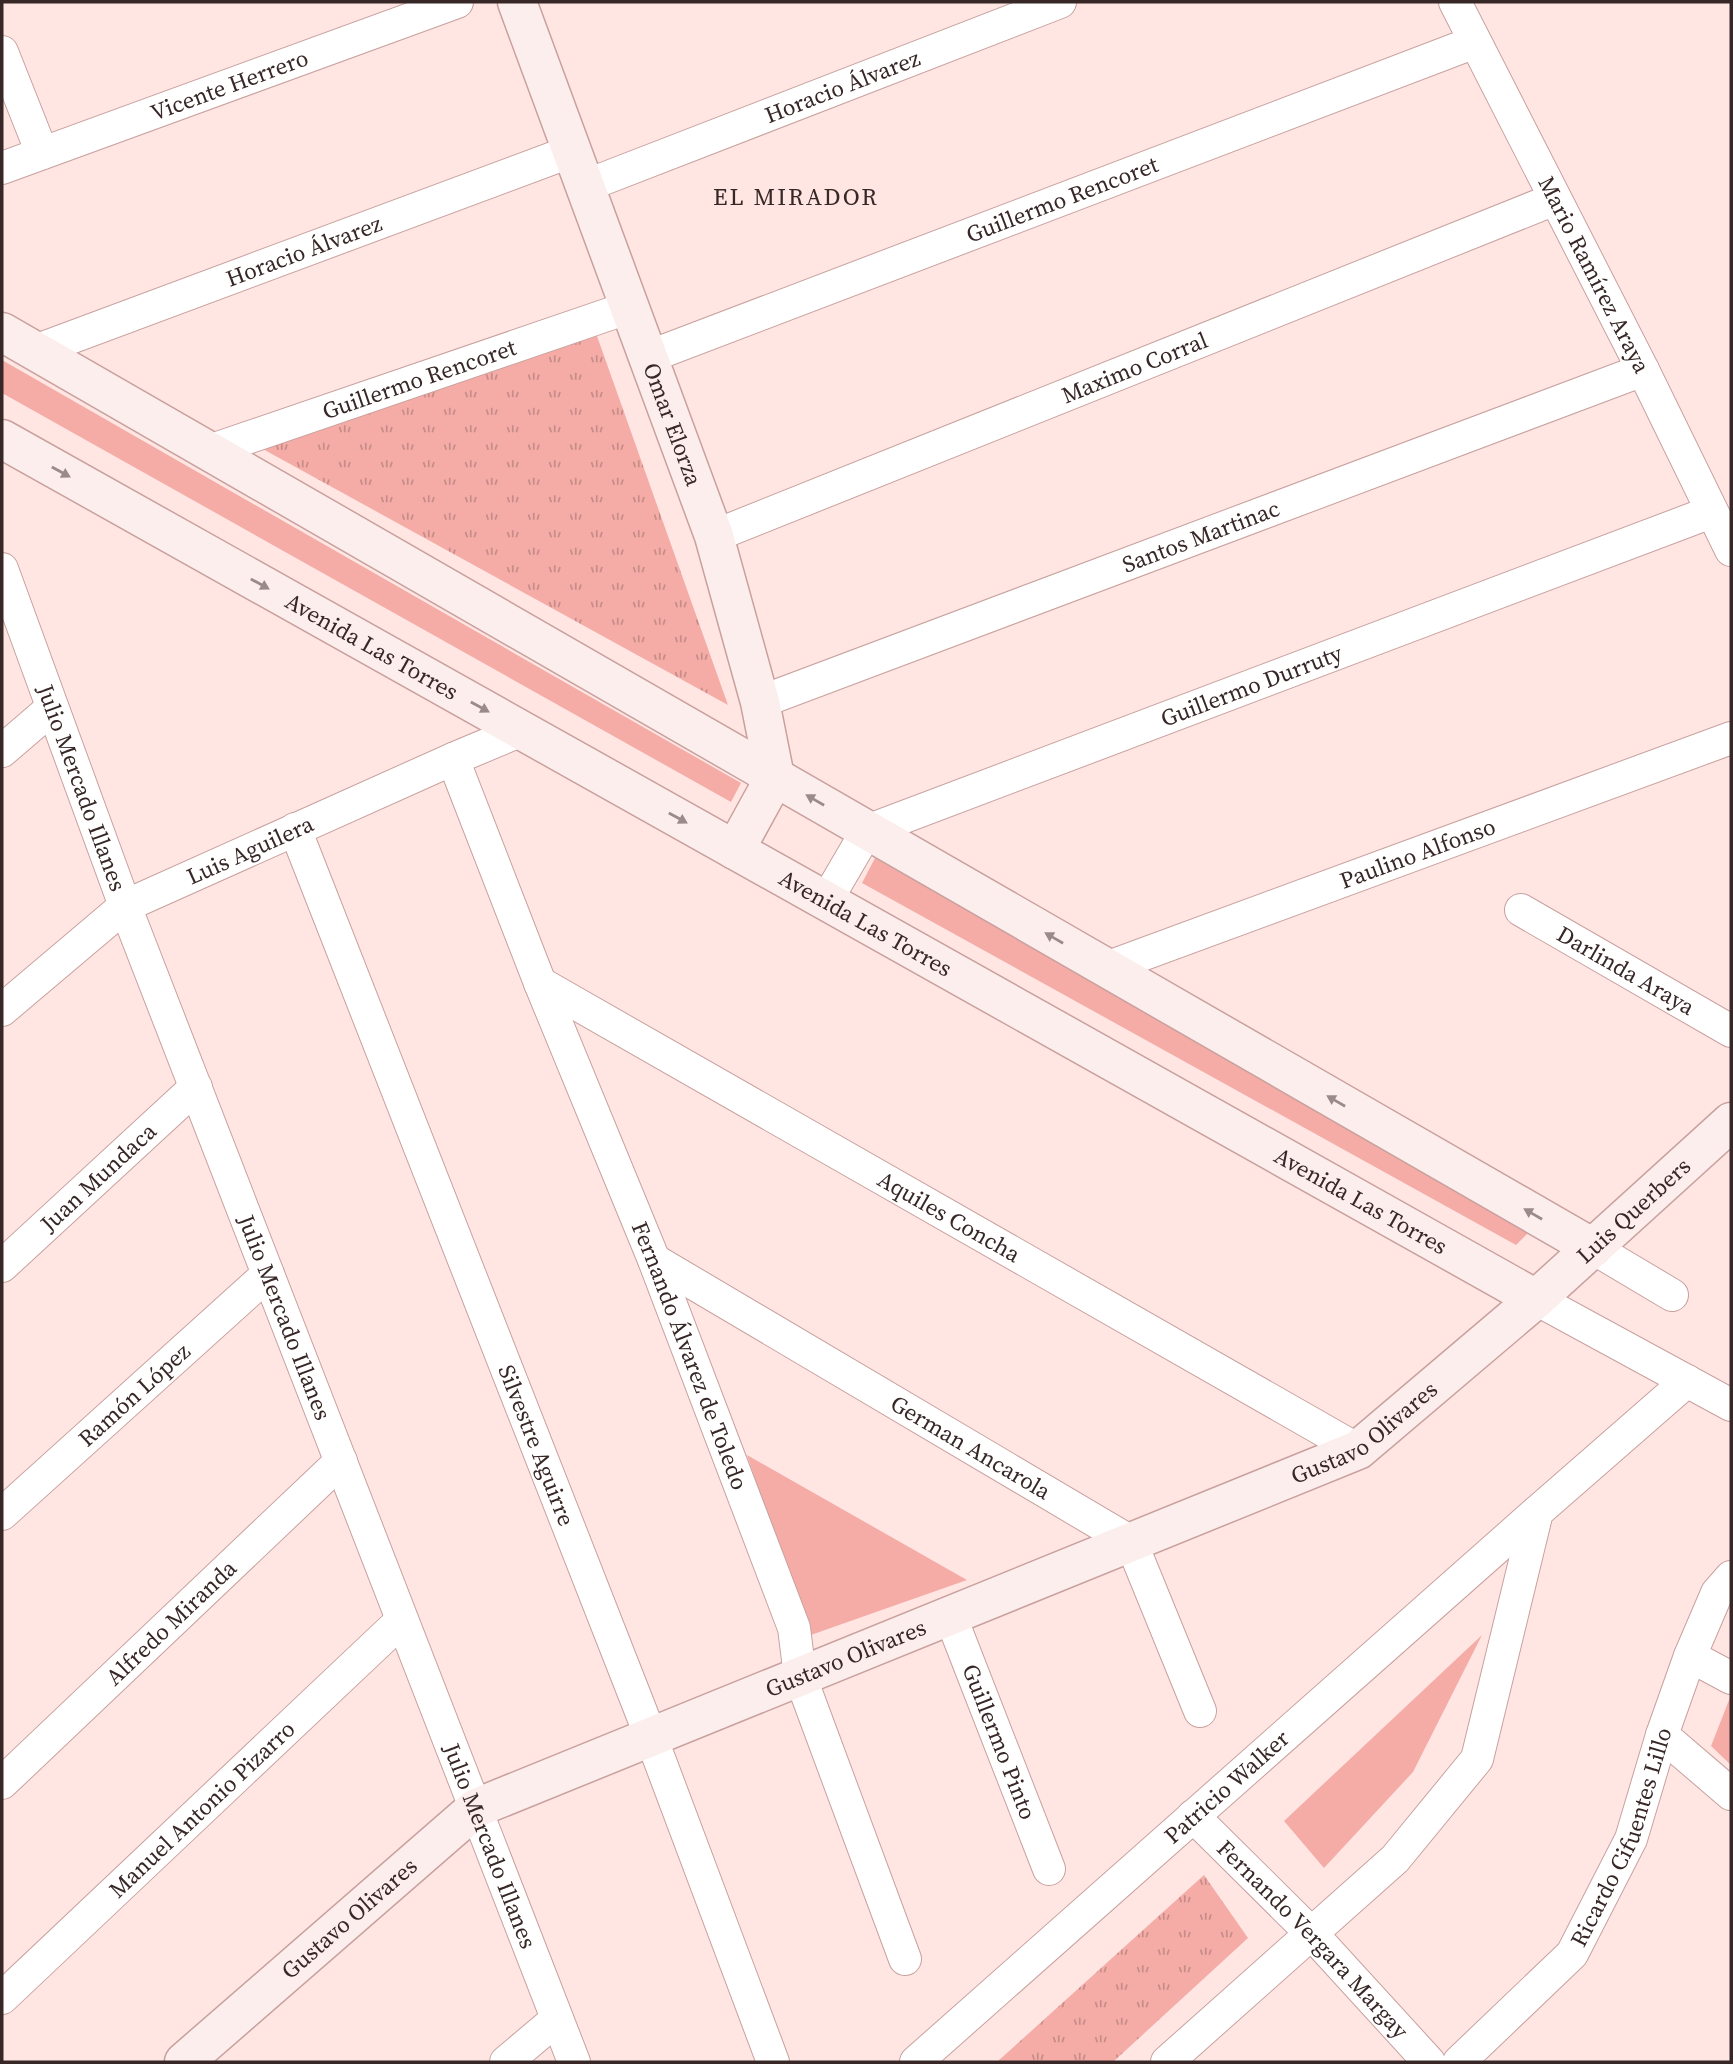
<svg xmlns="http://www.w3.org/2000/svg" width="1733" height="2064" font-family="'Source Serif 4',serif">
<defs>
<pattern id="park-tufts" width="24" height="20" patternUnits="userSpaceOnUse" patternTransform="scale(1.75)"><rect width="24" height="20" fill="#f5aca7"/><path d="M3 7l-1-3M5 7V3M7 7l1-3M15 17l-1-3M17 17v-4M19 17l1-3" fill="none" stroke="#c78c88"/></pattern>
</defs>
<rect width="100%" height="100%" fill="#ffe6e3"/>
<!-- green -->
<path fill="#f5aca7" d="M 2,360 L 741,783 L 731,802 L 2,393 Z
M 875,858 L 1535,1226 L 1516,1245 L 862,883 Z
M 747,1455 L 967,1580 L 808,1636 Z
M 1482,1635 L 1413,1772 L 1324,1868 L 1284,1821 Z
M 1731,1695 L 1731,1765 L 1711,1746 Z"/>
<!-- park -->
<path fill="url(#park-tufts)" d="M 597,336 L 728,705 L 261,448 Z
M 1204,1875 L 1248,1938 L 1113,2062 L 997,2062 Z"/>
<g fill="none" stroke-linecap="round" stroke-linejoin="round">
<!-- street casing -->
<g stroke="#c8a19e" stroke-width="34">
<g id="street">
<path id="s1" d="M 1455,2 L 1643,370 L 1731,550"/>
<path d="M 2,52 L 42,153"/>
<path id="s2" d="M 2,168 L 457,2"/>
<path id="s3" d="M 585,186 L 1060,2"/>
<path id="s4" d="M 35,351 L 572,151"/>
<path id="s5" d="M 648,357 L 1475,42"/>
<path id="s6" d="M 209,451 L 630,307"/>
<path id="s7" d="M 714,536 L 1555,199"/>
<path id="s8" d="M 2,569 L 125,906 L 574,2062"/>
<path id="s9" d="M 760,702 L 1643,370"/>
<path d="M 2,751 L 52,708"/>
<path id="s10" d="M 453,759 L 540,983 L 654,1260 L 794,1628 L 800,1676 L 905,1959"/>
<path id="s11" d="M 295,829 L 651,1737 L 773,2062"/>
<path id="s12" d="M 826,901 L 867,831 L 1711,512"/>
<path id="s13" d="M 1521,910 L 1731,1031"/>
<path id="s14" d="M 1106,968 L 1731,738"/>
<path id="s15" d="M 540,983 L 1358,1450"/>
<path id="s16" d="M 2,1010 L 125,906 L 453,759 L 522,730"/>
<path d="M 1593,1248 L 1672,1295"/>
<path id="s17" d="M 654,1260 L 1131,1542 L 1200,1711"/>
<path id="s18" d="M 2,1266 L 196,1087"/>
<path d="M 1536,1299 L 1731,1405"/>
<path id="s19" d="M 2,1514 L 268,1274"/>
<path id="s20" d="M 950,1615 L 1049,1869"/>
<path d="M 1690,1656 L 1731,1678"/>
<path d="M 1662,1735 L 1731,1794"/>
<path id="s21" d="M 2,1783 L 341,1461"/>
<path id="s22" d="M 1193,1816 L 1312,1934 L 1429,2062"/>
<path id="s23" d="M 2,1998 L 402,1620"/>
<path d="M 506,2062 L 557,2019"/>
<path id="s24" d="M 916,2062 L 1537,1512"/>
<path d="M 1167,2062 L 1395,1859 L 1477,1759 L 1537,1512 L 1687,1381"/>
<path id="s25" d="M 1459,2062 L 1572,1954 L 1631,1839 L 1662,1735 L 1690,1656 L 1717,1593 L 1731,1577"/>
</g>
</g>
<!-- secondary casing -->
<g stroke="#c8a19e" stroke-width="41">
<g id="secondary">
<path id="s26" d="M 517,2 L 714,536 L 760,702 L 775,777 L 735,850"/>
<path d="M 2,332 L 1593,1248"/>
<path id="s27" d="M 2,439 L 1536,1299"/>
<path id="s28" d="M 184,2062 L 476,1808 L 1358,1450 L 1536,1299 L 1731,1122"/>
</g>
</g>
<!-- street -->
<use href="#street" stroke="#fff" stroke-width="32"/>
<!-- secondary -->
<use href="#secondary" stroke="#fceeed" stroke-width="38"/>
</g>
<!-- one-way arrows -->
<defs><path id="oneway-solid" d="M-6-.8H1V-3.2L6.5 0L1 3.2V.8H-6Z" transform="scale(1.75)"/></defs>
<g fill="#9a8b8a">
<use href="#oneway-solid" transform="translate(61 472) rotate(29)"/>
<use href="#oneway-solid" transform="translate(260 584) rotate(29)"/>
<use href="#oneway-solid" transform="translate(480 707) rotate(29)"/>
<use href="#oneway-solid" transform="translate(815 800) rotate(-150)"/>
<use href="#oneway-solid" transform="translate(678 818) rotate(29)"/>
<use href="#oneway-solid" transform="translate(1054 938) rotate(-150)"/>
<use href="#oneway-solid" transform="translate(1336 1101) rotate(-150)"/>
<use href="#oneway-solid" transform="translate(1533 1214) rotate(-150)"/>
</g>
<g text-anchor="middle" stroke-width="7" stroke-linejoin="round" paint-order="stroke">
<!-- street labels -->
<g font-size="23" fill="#372827" stroke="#ffe6e3">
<text dy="8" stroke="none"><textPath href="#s2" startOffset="242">Vicente Herrero</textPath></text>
<text dy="8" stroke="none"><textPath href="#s3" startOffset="276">Horacio Álvarez</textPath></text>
<text dy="8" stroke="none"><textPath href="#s5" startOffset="443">Guillermo Rencoret</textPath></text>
<text dy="8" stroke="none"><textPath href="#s4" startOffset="287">Horacio Álvarez</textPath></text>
<text dy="8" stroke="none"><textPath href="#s1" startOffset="306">Mario Ramírez Araya</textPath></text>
<text dy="8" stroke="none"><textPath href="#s7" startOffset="453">Maximo Corral</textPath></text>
<text dy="8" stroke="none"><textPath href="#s6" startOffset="222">Guillermo Rencoret</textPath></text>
<text dy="8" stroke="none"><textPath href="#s26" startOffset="450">Omar Elorza</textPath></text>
<text dy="8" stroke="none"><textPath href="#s9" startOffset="471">Santos Martinac</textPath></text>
<text dy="8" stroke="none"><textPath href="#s27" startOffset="424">Avenida Las Torres</textPath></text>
<text dy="8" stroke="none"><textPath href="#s12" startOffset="492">Guillermo Durruty</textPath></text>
<text dy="8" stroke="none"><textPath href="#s8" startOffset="233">Julio Mercado Illanes</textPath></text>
<text dy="8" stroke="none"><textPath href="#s16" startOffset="298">Luis Aguilera</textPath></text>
<text dy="8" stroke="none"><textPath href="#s14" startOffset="332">Paulino Alfonso</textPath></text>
<text dy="8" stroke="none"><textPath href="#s27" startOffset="990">Avenida Las Torres</textPath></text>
<text dy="8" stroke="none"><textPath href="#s13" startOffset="121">Darlinda Araya</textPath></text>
<text dy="8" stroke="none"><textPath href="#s18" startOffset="131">Juan Mundaca</textPath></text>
<text dy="8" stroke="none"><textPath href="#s27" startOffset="1558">Avenida Las Torres</textPath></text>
<text dy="8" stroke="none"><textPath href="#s28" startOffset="1704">Luis Querbers</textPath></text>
<text dy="8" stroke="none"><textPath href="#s15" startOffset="471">Aquiles Concha</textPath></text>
<text dy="8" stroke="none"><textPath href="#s8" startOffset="800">Julio Mercado Illanes</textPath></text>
<text dy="8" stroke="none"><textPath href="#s10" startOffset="642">Fernando Álvarez de Toledo</textPath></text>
<text dy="8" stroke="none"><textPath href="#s19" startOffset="178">Ramón López</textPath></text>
<text dy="8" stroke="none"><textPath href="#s28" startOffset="1353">Gustavo Olivares</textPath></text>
<text dy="8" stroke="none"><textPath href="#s11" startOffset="662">Silvestre Aguirre</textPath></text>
<text dy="8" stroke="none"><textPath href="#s17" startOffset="368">German Ancarola</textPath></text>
<text dy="8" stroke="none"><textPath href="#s21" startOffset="233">Alfredo Miranda</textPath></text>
<text dy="8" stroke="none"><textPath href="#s28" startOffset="786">Gustavo Olivares</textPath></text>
<text dy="8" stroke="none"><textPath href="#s20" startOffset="136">Guillermo Pinto</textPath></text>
<text dy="8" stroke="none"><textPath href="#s24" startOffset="415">Patricio Walker</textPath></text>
<text dy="8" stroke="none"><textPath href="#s23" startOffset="275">Manuel Antonio Pizarro</textPath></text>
<text dy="8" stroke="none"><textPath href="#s25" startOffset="284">Ricardo Cifuentes Lillo</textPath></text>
<text dy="8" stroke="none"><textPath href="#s8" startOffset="1367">Julio Mercado Illanes</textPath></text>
<text dy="8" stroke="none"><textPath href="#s28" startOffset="219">Gustavo Olivares</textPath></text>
<text dy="8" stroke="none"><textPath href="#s22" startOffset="172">Fernando Vergara Margay</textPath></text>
</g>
<!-- neighbourhood labels -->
<g font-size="24" letter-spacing="2" fill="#372827" stroke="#ffe6e3">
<text x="796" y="205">EL MIRADOR</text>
</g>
</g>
<!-- border -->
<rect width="1733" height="2064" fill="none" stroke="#372827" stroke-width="7"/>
</svg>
